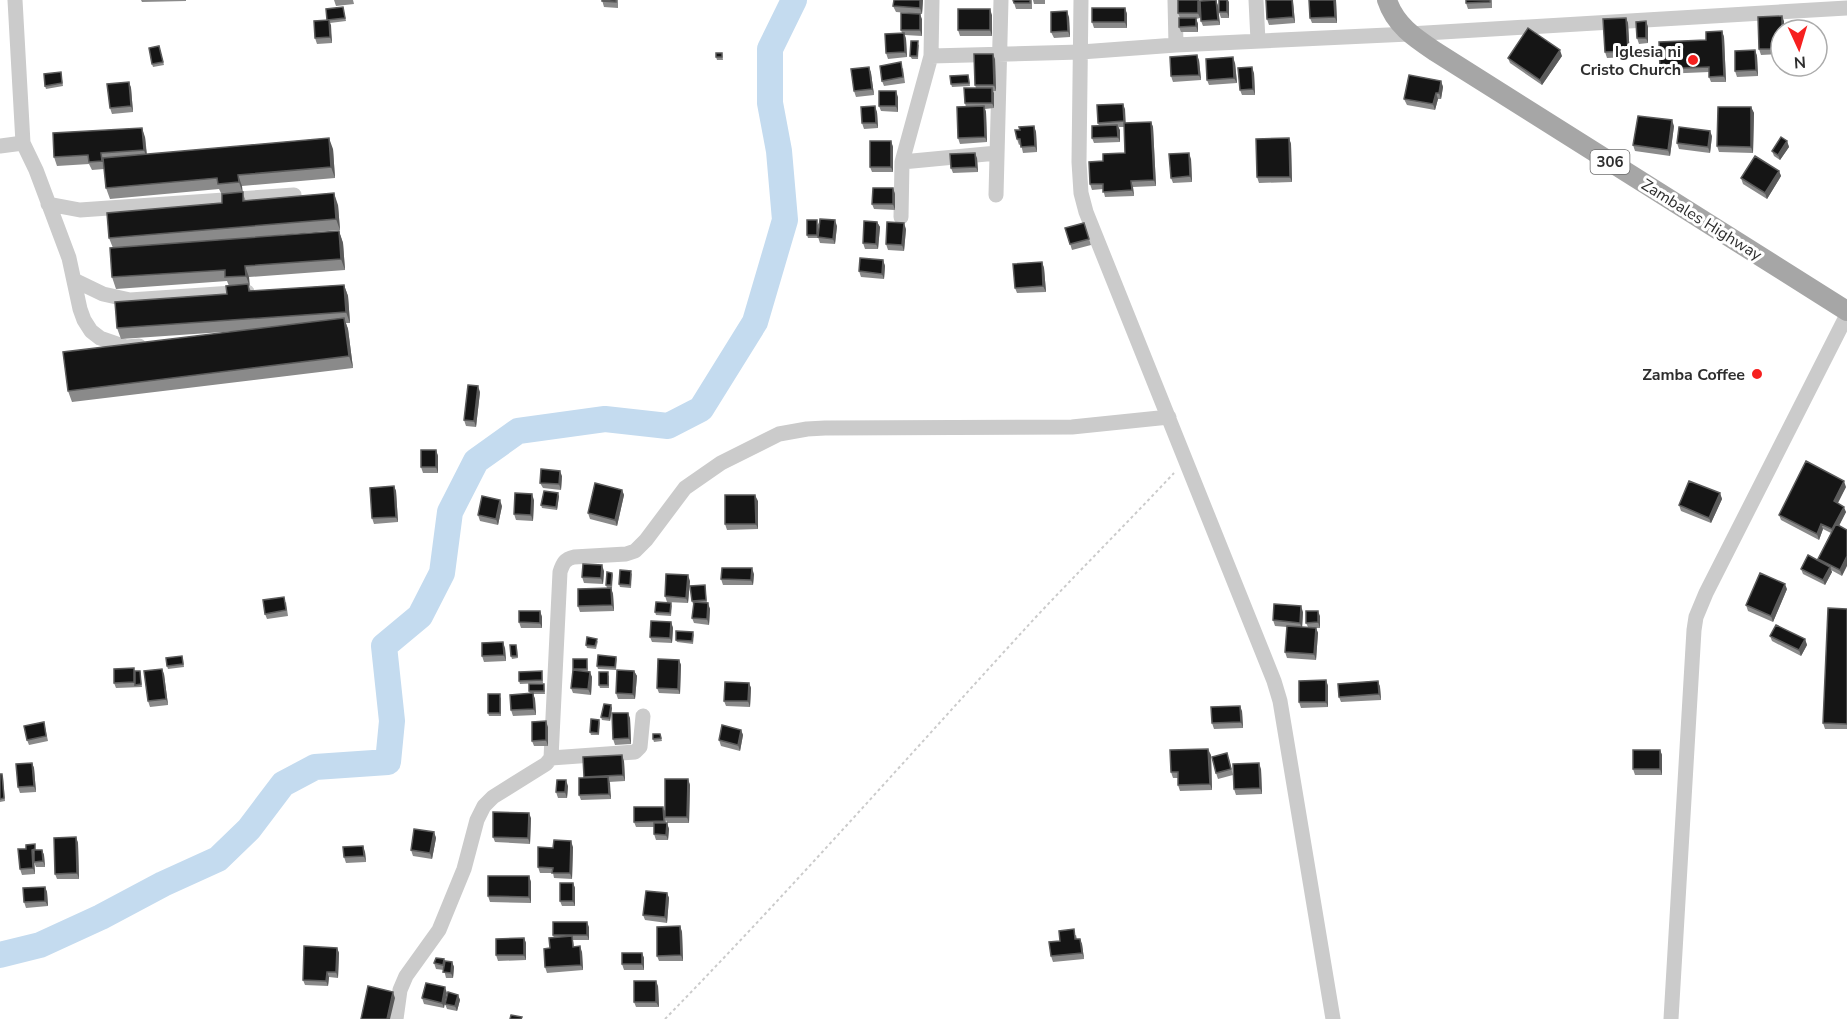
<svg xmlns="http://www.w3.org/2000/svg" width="1847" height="1019" font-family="'Nunito Sans',sans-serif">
<rect width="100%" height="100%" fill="#fff"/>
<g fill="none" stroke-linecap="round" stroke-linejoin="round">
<!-- river -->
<path stroke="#c4dbef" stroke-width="26" d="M 0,955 L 40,945 L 101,917 L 163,884 L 218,859 L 249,829 L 283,784 L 315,767 L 388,762 L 392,721 L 384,646 L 420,616 L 442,573 L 450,512 L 476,461 L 518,431 L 605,419 L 668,426 L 701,409 L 755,322 L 785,220 L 779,151 L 770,103 L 770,49 L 794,0"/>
<!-- path -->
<path stroke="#cbcbcb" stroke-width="2" stroke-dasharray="3 3" stroke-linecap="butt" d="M 665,1019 C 792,889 912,752 1035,618 C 1081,569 1128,522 1174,473"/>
<!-- minor -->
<path stroke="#cbcbcb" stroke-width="15" d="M 15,0 L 23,143 L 36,170 L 69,258 L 80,309 L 84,320 L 91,331 L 100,338 L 126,347 L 139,346
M 1081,0 L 1079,162 L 1081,193 L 1086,212 L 1274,681 L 1280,701 L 1333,1019
M 1175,0 L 1176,45
M 1256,0 L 1258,41
M 931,56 L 1081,52 L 1176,45 L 1409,34 L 1847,8
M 0,146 L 23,143
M 902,162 L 997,153
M 996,195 L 1001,0
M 48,204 L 80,210 L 294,195
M 901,217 L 902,162 L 931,56 L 932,0
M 74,280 L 103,294 L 130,300 L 247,292
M 551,758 L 635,752 L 640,747 L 643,716
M 396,1019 L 400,990 L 406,976 L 439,930 L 464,869 L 477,820 L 484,806 L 493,797 L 546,764 L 551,758 L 560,572 C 563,563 565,559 574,557 L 626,554 L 635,551 L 646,540 L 685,488 L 721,463 L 779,434 L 807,429 L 825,428 L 1072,427 L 1169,417
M 1671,1019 L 1694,630 L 1696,617 L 1706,593 L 1847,315"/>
<!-- major -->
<path stroke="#a6a6a6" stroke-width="20" d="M 1387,0 C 1395,25 1415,38 1436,52 L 1847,311"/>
</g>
<!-- wall -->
<path fill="#8a8a8a" d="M 141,0 L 186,0 L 186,1 L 142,2 Z
M 334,0 L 353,0 L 354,4 L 336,6 Z
M 602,0 L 618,0 L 618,8 L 604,7 Z
M 923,0 L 922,14 L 896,12 L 893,6 Z
M 1032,0 L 1032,9 L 1016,9 L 1014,3 Z
M 1033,0 L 1045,0 L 1045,4 L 1034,4 Z
M 1216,0 L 1218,6 L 1220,25 L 1203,26 L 1201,21 Z
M 1219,0 L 1228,0 L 1229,18 L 1221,18 L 1219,12 Z
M 1266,0 L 1293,0 L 1295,23 L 1269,25 L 1267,19 Z
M 1336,0 L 1337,23 L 1312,23 L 1310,18 Z
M 1492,0 L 1492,8 L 1468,9 L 1466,3 Z
M 1200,1 L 1200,18 L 1196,19 L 1198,24 L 1198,32 L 1181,32 L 1179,27 L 1180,18 L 1178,13 Z
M 343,7 L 346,21 L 330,23 L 332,43 L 317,44 L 315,38 L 327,20 Z
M 1125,8 L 1127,14 L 1127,28 L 1094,28 L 1092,22 Z
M 992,15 L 992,36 L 960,36 L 958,30 Z
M 1069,17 L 1070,37 L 1054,38 L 1051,32 Z
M 1626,18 L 1628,23 L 1630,57 L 1607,58 L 1605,52 Z
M 922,19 L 922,36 L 905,35 L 906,39 L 907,57 L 888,59 L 886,53 L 902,33 L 901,30 Z
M 1646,21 L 1648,27 L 1648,43 L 1639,44 L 1637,38 Z
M 1784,21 L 1781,30 L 1781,54 L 1761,55 L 1759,49 Z
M 1722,31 L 1724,37 L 1726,82 L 1711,82 L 1709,77 L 1709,72 L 1662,74 L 1660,69 Z
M 919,44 L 918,59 L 912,59 L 910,56 Z
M 159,46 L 164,65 L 153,67 L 152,64 Z
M 1755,50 L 1757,56 L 1758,76 L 1737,77 L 1735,71 Z
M 722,53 L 723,60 L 717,60 L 716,57 Z
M 1562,56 L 1542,85 L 1510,63 L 1508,58 Z
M 995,59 L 996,91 L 993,91 L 994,108 L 985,109 L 986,112 L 987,142 L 960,144 L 958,138 L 966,107 L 965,103 L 976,88 L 975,85 Z
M 1199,60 L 1201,80 L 1173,82 L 1171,76 Z
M 1235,63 L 1237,83 L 1209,85 L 1207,80 Z
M 869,67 L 871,73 L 874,95 L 856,97 L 854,91 Z
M 903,68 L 905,83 L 884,86 L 882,81 Z
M 61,72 L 63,86 L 46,89 L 45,86 Z
M 1254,73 L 1255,95 L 1242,95 L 1240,90 Z
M 969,78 L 970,86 L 952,87 L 951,84 Z
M 1441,81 L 1443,87 L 1441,99 L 1438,99 L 1435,110 L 1407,105 L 1404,99 Z
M 129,82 L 131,88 L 133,112 L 112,114 L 110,108 Z
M 898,97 L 898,112 L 881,111 L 879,106 Z
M 1751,107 L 1754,113 L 1753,153 L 1719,152 L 1717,146 Z
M 1125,109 L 1125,123 L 1151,122 L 1153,127 L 1156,186 L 1133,187 L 1134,196 L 1105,197 L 1103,189 L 1092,190 L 1090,184 L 1103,161 L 1125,153 L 1124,127 L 1119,127 L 1120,142 L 1094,143 L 1092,138 L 1099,126 L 1098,123 Z
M 877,112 L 878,128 L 864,129 L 862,123 Z
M 1034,126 L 1036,132 L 1037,152 L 1023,153 L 1021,144 L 1019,145 L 1017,139 Z
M 1674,126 L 1670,156 L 1635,151 L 1633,145 Z
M 1712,136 L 1710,153 L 1679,149 L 1677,143 Z
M 145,137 L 147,154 L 333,149 L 335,178 L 242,186 L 242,192 L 246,201 L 338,205 L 340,230 L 232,239 L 339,231 L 343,243 L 345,270 L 249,277 L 249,287 L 251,291 L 344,285 L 348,296 L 350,323 L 346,323 L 348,329 L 353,368 L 72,402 L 68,391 L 238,331 L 121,339 L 117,328 L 227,294 L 229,286 L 227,281 L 116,289 L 112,277 L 113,248 L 109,238 L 222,203 L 222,195 L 219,189 L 110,199 L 106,188 L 104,169 L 92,170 L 89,164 L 57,166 L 54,157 Z
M 1289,138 L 1291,144 L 1292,182 L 1259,183 L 1257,177 Z
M 891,141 L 893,147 L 893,172 L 872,172 L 870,167 Z
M 1787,141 L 1789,147 L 1780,160 L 1774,156 L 1772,151 Z
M 977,158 L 978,172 L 953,173 L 951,168 Z
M 1191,159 L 1192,182 L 1173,183 L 1171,178 Z
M 1779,171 L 1781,176 L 1767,199 L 1743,184 L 1741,178 Z
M 893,188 L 895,194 L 895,210 L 874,209 L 872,204 Z
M 877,222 L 880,227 L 878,249 L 865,249 L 863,243 Z
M 819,223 L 818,238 L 808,238 L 807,235 Z
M 1084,223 L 1091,245 L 1072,250 L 1065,228 Z
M 837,226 L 835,244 L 820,243 L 818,237 Z
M 906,229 L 904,251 L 888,250 L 886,244 Z
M 883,260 L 885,266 L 884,279 L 861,277 L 859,271 Z
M 1042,262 L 1044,268 L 1046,292 L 1017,293 L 1015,288 Z
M 480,392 L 476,427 L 466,426 L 464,420 Z
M 436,450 L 438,456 L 438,473 L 423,473 L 421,467 Z
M 562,476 L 561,490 L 543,488 L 540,483 Z
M 394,486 L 396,491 L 398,522 L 374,524 L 372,518 Z
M 1846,487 L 1837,503 L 1846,512 L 1839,526 L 1842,576 L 1831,570 L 1832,572 L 1825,585 L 1803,574 L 1801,569 L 1819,561 L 1818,559 L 1831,533 L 1823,529 L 1819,540 L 1781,520 L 1779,515 Z
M 622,490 L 624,495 L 617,526 L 590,519 L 588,513 Z
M 1720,493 L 1722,499 L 1711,523 L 1681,511 L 1679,505 Z
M 559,496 L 557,510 L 542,508 L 541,505 Z
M 534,500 L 533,521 L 516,520 L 514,514 Z
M 758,501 L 758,529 L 727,530 L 725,524 Z
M 502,506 L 498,525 L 480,521 L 478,515 Z
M 604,571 L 603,584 L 584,583 L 582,577 Z
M 612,573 L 613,575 L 612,588 L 607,588 L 606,585 Z
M 632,573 L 631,588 L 620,587 L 619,584 Z
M 754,574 L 753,585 L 723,585 L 721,579 Z
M 690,581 L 688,603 L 667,602 L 665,596 Z
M 705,585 L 707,603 L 710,609 L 709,625 L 694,623 L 692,618 L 694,604 L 693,604 L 692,601 Z
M 611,588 L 613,594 L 614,611 L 580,612 L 578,606 Z
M 1787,589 L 1773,622 L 1748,611 L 1746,605 Z
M 286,602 L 288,616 L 267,619 L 265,614 Z
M 671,603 L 672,606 L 671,616 L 656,615 L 655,612 Z
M 1847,609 L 1847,729 L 1825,729 L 1823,723 Z
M 540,611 L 542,617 L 542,628 L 521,628 L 519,622 Z
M 1303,612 L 1302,627 L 1308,627 L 1306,623 L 1320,616 L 1320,628 L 1316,628 L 1318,633 L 1316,660 L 1287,658 L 1285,652 L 1287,627 L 1275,626 L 1273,620 Z
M 671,622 L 673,628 L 672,643 L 652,642 L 650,637 Z
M 693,632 L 694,635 L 693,644 L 677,642 L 676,640 Z
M 1770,636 L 1805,639 L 1807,645 L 1801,656 L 1772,641 Z
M 598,641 L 596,649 L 587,648 L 586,645 Z
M 505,648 L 506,661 L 484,662 L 482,656 Z
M 517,648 L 518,658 L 512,659 L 511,656 Z
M 616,657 L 617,659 L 616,670 L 598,669 L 597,666 Z
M 183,659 L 184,667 L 168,669 L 167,666 Z
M 587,659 L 588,672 L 592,677 L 591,695 L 573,693 L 571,688 L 573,669 Z
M 679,660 L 681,665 L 680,694 L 659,693 L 657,688 Z
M 135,671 L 140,671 L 142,687 L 116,688 L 114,683 Z
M 542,671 L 543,683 L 520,684 L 519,681 Z
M 634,671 L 637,676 L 635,699 L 618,699 L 616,693 Z
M 164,674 L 168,705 L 150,707 L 148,701 Z
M 609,675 L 609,688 L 600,688 L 599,685 Z
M 1326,680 L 1328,686 L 1328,707 L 1301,708 L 1299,702 Z
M 1378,681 L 1380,687 L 1381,700 L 1341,702 L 1339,697 Z
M 749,683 L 751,688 L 750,707 L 726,706 L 724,701 Z
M 544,684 L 545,694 L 533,694 L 535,699 L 536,715 L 513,716 L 511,710 L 530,694 L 529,691 Z
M 501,697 L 501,716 L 489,716 L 488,713 Z
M 612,708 L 610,721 L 602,720 L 601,717 Z
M 1242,711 L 1243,728 L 1214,729 L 1212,723 Z
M 630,718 L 631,744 L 615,745 L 613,739 Z
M 599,720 L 600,723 L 599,735 L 591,735 L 590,732 Z
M 44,722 L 48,741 L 29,745 L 27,740 Z
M 548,727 L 548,746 L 534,746 L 532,741 Z
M 741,730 L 743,735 L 740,751 L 721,746 L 719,740 Z
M 661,737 L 662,741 L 654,742 L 653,739 Z
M 1660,750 L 1662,755 L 1662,775 L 1635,775 L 1633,769 Z
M 1211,755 L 1212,790 L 1180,791 L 1178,785 L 1178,778 L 1173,778 L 1171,772 Z
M 1229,759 L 1233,775 L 1218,779 L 1216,773 Z
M 624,761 L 625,781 L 609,782 L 611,799 L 581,800 L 579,795 L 584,778 L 584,777 Z
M 32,763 L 34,768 L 36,792 L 20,793 L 18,787 Z
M 1261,769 L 1262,794 L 1236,795 L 1234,789 Z
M 0,774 L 3,776 L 5,801 L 0,802 Z
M 688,779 L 690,785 L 689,823 L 667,823 L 666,820 L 666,823 L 667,823 L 669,829 L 668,840 L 656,840 L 654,834 L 654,827 L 636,827 L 634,822 L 665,810 Z
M 568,786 L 567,798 L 558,798 L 556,792 Z
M 531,818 L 530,844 L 495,842 L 493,837 Z
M 434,832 L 436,838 L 432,859 L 413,856 L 411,850 Z
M 76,837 L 78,843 L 79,879 L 57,879 L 55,874 Z
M 573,847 L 572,879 L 554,878 L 553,873 L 540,873 L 538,867 L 553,848 Z
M 18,849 L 42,850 L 44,855 L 45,867 L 36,867 L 34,862 L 35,874 L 22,875 L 20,869 Z
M 365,852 L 366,862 L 346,863 L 344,857 Z
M 529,876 L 531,882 L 531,903 L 490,902 L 488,896 Z
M 573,883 L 575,888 L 575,906 L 562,906 L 560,901 Z
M 45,887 L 47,892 L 48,906 L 26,908 L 24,902 Z
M 667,893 L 669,898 L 667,923 L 645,920 L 643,915 Z
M 680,926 L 682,932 L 683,961 L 659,961 L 657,956 Z
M 589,927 L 589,940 L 573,940 L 574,947 L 582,952 L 583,970 L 547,973 L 545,967 L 554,938 L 553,935 Z
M 1076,935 L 1077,939 L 1082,944 L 1084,959 L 1053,962 L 1051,956 L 1060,941 Z
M 524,938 L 526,943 L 526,960 L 498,961 L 496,955 Z
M 337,948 L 339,953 L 338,978 L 329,977 L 328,986 L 305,985 L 303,980 Z
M 642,953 L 644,958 L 644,970 L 624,970 L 622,964 Z
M 444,959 L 445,962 L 452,962 L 454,967 L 453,978 L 446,978 L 444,970 L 436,969 L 434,963 Z
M 658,986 L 659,1007 L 636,1007 L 634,1002 Z
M 445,987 L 444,1008 L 424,1004 L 422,998 Z
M 458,995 L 460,1000 L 457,1011 L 447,1009 L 445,1004 Z"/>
<!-- shaded-wall -->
<path fill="#5b5b5b" d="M 920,0 L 923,0 L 922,14 L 920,8 Z
M 1198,0 L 1199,0 L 1200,1 L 1200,18 L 1198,13 Z
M 1216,0 L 1218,6 L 1220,25 L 1218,20 Z
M 1227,0 L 1228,0 L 1229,2 L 1229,18 L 1227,12 Z
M 1292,0 L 1293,0 L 1293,2 L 1295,23 L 1293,17 Z
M 1334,0 L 1336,0 L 1337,23 L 1335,17 Z
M 1125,8 L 1127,14 L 1127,28 L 1125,22 Z
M 990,9 L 992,15 L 992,36 L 990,30 Z
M 1067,11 L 1069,17 L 1070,37 L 1068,31 Z
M 920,14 L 922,19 L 922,36 L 920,30 Z
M 1782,16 L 1784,21 L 1784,30 L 1782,30 Z
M 1196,18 L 1198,24 L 1198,32 L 1196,26 Z
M 1626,18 L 1628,23 L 1630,57 L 1628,51 Z
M 329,20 L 331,25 L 332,43 L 330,37 Z
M 1646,21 L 1648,27 L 1648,43 L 1646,38 Z
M 1722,31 L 1724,37 L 1726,82 L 1724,76 Z
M 904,33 L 906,39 L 907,57 L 905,52 Z
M 1560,50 L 1562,56 L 1542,85 L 1540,80 Z
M 1755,50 L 1757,56 L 1758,76 L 1756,70 Z
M 993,54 L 995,59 L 996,91 L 994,85 Z
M 1197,55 L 1199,60 L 1201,80 L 1199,75 Z
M 1233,57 L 1235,63 L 1237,83 L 1234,78 Z
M 869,67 L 871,73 L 874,95 L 872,89 Z
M 1252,67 L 1254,73 L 1255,95 L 1253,89 Z
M 1441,81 L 1443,87 L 1441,99 L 1439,93 Z
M 129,82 L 131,88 L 133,112 L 131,106 Z
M 992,88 L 994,93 L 994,108 L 992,103 Z
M 896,91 L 898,97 L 898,112 L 896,106 Z
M 1436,93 L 1438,99 L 1435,110 L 1433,104 Z
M 1123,104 L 1125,109 L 1126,127 L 1124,121 Z
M 875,106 L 877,112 L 878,128 L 876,123 Z
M 984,106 L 986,112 L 987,142 L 985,137 Z
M 1751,107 L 1754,113 L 1753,153 L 1751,147 Z
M 1672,120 L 1674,126 L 1670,156 L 1668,150 Z
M 1151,122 L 1153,127 L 1156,186 L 1154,180 Z
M 1117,125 L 1120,130 L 1120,142 L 1118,137 Z
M 1034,126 L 1036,132 L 1037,152 L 1035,146 Z
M 142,128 L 145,137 L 147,159 L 144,150 Z
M 1710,131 L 1712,136 L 1710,153 L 1708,147 Z
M 329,138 L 333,149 L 335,178 L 331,167 Z
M 1289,138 L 1291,144 L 1292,182 L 1290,177 Z
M 891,141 L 893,147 L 893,172 L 891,167 Z
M 1787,141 L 1789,147 L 1780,160 L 1778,155 Z
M 975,153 L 977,158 L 978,172 L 976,167 Z
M 1189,153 L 1191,159 L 1192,182 L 1190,176 Z
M 1779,171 L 1781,176 L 1767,199 L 1765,193 Z
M 238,175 L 242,186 L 243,194 L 239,182 Z
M 1131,181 L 1133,187 L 1134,196 L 1132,190 Z
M 893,188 L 895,194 L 895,210 L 893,204 Z
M 334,193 L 338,205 L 340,230 L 336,219 Z
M 835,220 L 837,226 L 835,244 L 833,239 Z
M 877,222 L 880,227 L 878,249 L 876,244 Z
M 904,223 L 906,229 L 904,251 L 902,245 Z
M 339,231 L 343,243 L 345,270 L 341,259 Z
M 883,260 L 885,266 L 884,279 L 882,274 Z
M 1042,262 L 1044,268 L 1046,292 L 1043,286 Z
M 245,266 L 249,277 L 250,287 L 246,276 Z
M 344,285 L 348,296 L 350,323 L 346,312 Z
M 344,318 L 348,329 L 353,368 L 349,356 Z
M 478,386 L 480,392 L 476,427 L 474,421 Z
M 436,450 L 438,456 L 438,473 L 436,467 Z
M 560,471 L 562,476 L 561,490 L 559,484 Z
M 1844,481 L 1846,487 L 1836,507 L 1834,501 Z
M 394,486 L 396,491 L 398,522 L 396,517 Z
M 622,490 L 624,495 L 617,526 L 615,520 Z
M 558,493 L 559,496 L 557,510 L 556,507 Z
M 1720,493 L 1722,499 L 1711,523 L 1709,518 Z
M 532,494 L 534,500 L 533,521 L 531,515 Z
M 755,495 L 758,501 L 758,529 L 756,524 Z
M 500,500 L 502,506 L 498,525 L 496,519 Z
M 1844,507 L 1846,512 L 1834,535 L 1832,529 Z
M 1821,524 L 1823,529 L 1819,540 L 1817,534 Z
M 1847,556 L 1847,566 L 1842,576 L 1840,570 Z
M 602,565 L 604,571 L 603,584 L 601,578 Z
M 1830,567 L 1832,572 L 1825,585 L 1823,580 Z
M 752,568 L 754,574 L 753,585 L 751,580 Z
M 688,575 L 690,581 L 688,603 L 686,598 Z
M 1785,584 L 1787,589 L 1773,622 L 1771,616 Z
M 611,588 L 613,594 L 614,611 L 612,605 Z
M 708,603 L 710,609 L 709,625 L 707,619 Z
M 1301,606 L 1303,612 L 1302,629 L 1300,623 Z
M 540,611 L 542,617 L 542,628 L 540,623 Z
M 1318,611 L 1320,616 L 1320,628 L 1318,622 Z
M 671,622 L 673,628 L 672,643 L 670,638 Z
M 1316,628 L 1318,633 L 1316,660 L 1314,654 Z
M 1805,639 L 1807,645 L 1801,656 L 1799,650 Z
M 503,642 L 505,648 L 506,661 L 504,655 Z
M 679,660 L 681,665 L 680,694 L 678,689 Z
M 162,669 L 164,674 L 168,705 L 166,699 Z
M 634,671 L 637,676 L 635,699 L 633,694 Z
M 590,672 L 592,677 L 591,695 L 588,689 Z
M 1326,680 L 1328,686 L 1328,707 L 1326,702 Z
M 1378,681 L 1380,687 L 1381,700 L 1379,694 Z
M 749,683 L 751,688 L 750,707 L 748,701 Z
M 533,693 L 535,699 L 536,715 L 534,709 Z
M 611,705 L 612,708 L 610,721 L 609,718 Z
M 1240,706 L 1242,711 L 1243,728 L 1241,722 Z
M 628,713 L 630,718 L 631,744 L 629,738 Z
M 546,721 L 548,727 L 548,746 L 546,740 Z
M 741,730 L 743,735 L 740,751 L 738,745 Z
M 1208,749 L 1211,755 L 1212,790 L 1210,784 Z
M 1660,750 L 1662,755 L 1662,775 L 1660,769 Z
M 622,755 L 624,761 L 625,781 L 623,775 Z
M 32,763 L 34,768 L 36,792 L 34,786 Z
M 1259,763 L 1261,769 L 1262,794 L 1260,788 Z
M 608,777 L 610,783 L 611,799 L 609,794 Z
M 688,779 L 690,785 L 689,823 L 687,817 Z
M 566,780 L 568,786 L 567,798 L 565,792 Z
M 529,813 L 531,818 L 530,844 L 528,838 Z
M 667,823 L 669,829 L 668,840 L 666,835 Z
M 434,832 L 436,838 L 432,859 L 430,853 Z
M 76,837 L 78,843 L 79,879 L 77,873 Z
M 571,841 L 573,847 L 572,879 L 570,873 Z
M 363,846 L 365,852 L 366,862 L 364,856 Z
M 32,850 L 34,855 L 35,874 L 33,868 Z
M 42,850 L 44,855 L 45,867 L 43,861 Z
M 529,876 L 531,882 L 531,903 L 529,897 Z
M 573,883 L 575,888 L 575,906 L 573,901 Z
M 45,887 L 47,892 L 48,906 L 45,901 Z
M 667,893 L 669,898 L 667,923 L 665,917 Z
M 587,922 L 589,927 L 589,940 L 587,935 Z
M 680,926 L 682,932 L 683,961 L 681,955 Z
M 524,938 L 526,943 L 526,960 L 524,955 Z
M 1080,939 L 1082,944 L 1084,959 L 1082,953 Z
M 580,946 L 582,952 L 583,970 L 581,965 Z
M 337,948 L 339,953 L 338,978 L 336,972 Z
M 642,953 L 644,958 L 644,970 L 642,964 Z
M 452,962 L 454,967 L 453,978 L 451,973 Z
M 327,972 L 329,977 L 328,986 L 326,981 Z
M 656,981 L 658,986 L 659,1007 L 656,1002 Z
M 445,987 L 447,993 L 444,1008 L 442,1003 Z
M 393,992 L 395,998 L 390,1019 L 387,1019 Z
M 458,995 L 460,1000 L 457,1011 L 455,1006 Z"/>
<!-- building -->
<path fill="#151515" stroke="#5b5b5b" stroke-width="1.5" d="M 602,0 L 616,0 L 616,2 L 602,1 Z
M 894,0 L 920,0 L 920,8 L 893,6 Z
M 1013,0 L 1030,0 L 1030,3 L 1014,3 Z
M 1178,0 L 1198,0 L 1198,13 L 1178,13 Z
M 1216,0 L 1218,20 L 1201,21 L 1200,1 Z
M 1219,0 L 1227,0 L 1227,12 L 1219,12 Z
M 1266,0 L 1292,0 L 1293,17 L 1267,19 Z
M 1309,0 L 1334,0 L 1335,17 L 1310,18 Z
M 1466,0 L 1490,0 L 1490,2 L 1466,3 Z
M 343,7 L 345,18 L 327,20 L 326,9 Z
M 1092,8 L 1125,8 L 1125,22 L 1092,22 Z
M 958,9 L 990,9 L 990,30 L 958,30 Z
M 1067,11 L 1068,31 L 1051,32 L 1051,12 Z
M 901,13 L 920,14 L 920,30 L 901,30 Z
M 1782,16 L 1782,30 L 1781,30 L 1781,49 L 1759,49 L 1758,17 Z
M 1179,18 L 1196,18 L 1196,26 L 1179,27 Z
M 1626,18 L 1628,51 L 1605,52 L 1603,19 Z
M 329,20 L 330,37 L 315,38 L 314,21 Z
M 1646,21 L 1646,38 L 1637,38 L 1636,22 Z
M 1528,28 L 1560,50 L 1540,80 L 1508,58 Z
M 1722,31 L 1724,76 L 1709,77 L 1709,67 L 1660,69 L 1659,42 L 1706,40 L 1706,32 Z
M 904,33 L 905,52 L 886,53 L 885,34 Z
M 911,41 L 918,41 L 917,56 L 910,56 Z
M 159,46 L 163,62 L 152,64 L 149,48 Z
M 1755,50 L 1756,70 L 1735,71 L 1735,51 Z
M 716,53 L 722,53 L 722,57 L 716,57 Z
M 974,54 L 993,54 L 994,85 L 975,85 Z
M 1197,55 L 1199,75 L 1171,76 L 1170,57 Z
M 1233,57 L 1234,78 L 1207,80 L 1206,59 Z
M 901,62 L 903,77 L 882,81 L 880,66 Z
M 869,67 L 872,89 L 854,91 L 851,69 Z
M 1252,67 L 1253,89 L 1240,90 L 1238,68 Z
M 61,72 L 62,83 L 45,86 L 44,74 Z
M 968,75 L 969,83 L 951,84 L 950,76 Z
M 1409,75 L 1441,81 L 1439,93 L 1436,93 L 1433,104 L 1404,99 Z
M 129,82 L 131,106 L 110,108 L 107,84 Z
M 964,88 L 992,88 L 992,103 L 965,103 Z
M 879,91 L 896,91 L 896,106 L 879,106 Z
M 1123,104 L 1124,121 L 1098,123 L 1097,105 Z
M 875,106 L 876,123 L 862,123 L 861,107 Z
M 984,106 L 985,137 L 958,138 L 957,107 Z
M 1718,107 L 1751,107 L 1751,147 L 1717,146 Z
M 1638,116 L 1672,120 L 1668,150 L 1633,145 Z
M 1151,122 L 1154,180 L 1131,181 L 1132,190 L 1103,192 L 1103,184 L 1090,184 L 1089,162 L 1103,161 L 1103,154 L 1125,153 L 1124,123 Z
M 1117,125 L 1118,137 L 1092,138 L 1092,126 Z
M 1034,126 L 1035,146 L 1021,147 L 1020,139 L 1017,139 L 1015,130 L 1020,130 L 1019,127 Z
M 1679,127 L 1710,131 L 1708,147 L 1677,143 Z
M 142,128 L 144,150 L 101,153 L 102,161 L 89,162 L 88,155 L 54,157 L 53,133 Z
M 1781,137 L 1787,141 L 1778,155 L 1772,151 Z
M 329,138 L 331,167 L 238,175 L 239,182 L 218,184 L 217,178 L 106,188 L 103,158 Z
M 1289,138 L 1290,177 L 1257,177 L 1256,139 Z
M 870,141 L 891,141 L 891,167 L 870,167 Z
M 975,153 L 976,167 L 951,168 L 950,154 Z
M 1189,153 L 1190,176 L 1171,178 L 1169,154 Z
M 1755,156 L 1779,171 L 1765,193 L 1741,178 Z
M 873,188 L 893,188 L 893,204 L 872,204 Z
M 243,192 L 243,201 L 334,193 L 336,219 L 109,238 L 107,213 L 222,203 L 222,194 Z
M 820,219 L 835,220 L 833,239 L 818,237 Z
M 807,220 L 817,220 L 817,235 L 807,235 Z
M 864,221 L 877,222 L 876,244 L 863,243 Z
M 887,222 L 904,223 L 902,245 L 886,244 Z
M 1084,223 L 1089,239 L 1070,244 L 1065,228 Z
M 339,231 L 341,259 L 245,266 L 246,276 L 225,277 L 225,270 L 112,277 L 110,248 Z
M 860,258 L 883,260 L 882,274 L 859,271 Z
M 1042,262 L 1043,286 L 1015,288 L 1013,264 Z
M 248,284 L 249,291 L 344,285 L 346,312 L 117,328 L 115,302 L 227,294 L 226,286 Z
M 344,318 L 349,356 L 68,391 L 63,352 Z
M 468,385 L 478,386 L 474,421 L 464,420 Z
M 421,450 L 436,450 L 436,467 L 421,467 Z
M 1806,461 L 1844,481 L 1834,501 L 1844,507 L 1832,529 L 1821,524 L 1817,534 L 1779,515 Z
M 541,469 L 560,471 L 559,484 L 540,483 Z
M 1689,481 L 1720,493 L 1709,518 L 1679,505 Z
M 595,483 L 622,490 L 615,520 L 588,513 Z
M 394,486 L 396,517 L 372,518 L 370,488 Z
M 544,491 L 558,493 L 556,507 L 541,505 Z
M 515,493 L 532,494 L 531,515 L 514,514 Z
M 725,495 L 755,495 L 756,524 L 725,524 Z
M 482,496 L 500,500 L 496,519 L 478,515 Z
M 1836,524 L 1847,530 L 1847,556 L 1840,570 L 1818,559 Z
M 1808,555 L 1830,567 L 1823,580 L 1801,569 Z
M 583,564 L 602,565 L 601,578 L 582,577 Z
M 722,568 L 752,568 L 751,580 L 721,579 Z
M 620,570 L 631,571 L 630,585 L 619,584 Z
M 607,572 L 612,573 L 611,585 L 606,585 Z
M 1760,573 L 1785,584 L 1771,616 L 1746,605 Z
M 666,574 L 688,575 L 686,598 L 665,596 Z
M 705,585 L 706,600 L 692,601 L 690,586 Z
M 611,588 L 612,605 L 578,606 L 578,589 Z
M 284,597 L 286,610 L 265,614 L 263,600 Z
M 656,602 L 671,603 L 670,613 L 655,612 Z
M 694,602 L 708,603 L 707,619 L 692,618 Z
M 1274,604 L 1301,606 L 1300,623 L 1273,620 Z
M 1828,608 L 1847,609 L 1847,724 L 1823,723 Z
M 519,611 L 540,611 L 540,623 L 519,622 Z
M 1306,611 L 1318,611 L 1318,622 L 1306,623 Z
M 651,621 L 671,622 L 670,638 L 650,637 Z
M 1776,625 L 1805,639 L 1799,650 L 1770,636 Z
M 1287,626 L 1316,628 L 1314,654 L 1285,652 Z
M 676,631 L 693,632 L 692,641 L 676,640 Z
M 587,637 L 597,639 L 595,646 L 586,645 Z
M 503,642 L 504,655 L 482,656 L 482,643 Z
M 510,645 L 516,645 L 517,656 L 511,656 Z
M 598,655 L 616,657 L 615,667 L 597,666 Z
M 182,656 L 183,664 L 167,666 L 166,658 Z
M 573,659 L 587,659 L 587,669 L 573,669 Z
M 658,659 L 679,660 L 678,689 L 657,688 Z
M 134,668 L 134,682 L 114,683 L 114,669 Z
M 162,669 L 166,699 L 148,701 L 144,671 Z
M 573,670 L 590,672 L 588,689 L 571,688 Z
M 617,670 L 634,671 L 633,694 L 616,693 Z
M 135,671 L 140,671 L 141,684 L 135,685 Z
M 542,671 L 542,680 L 519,681 L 519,672 Z
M 599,672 L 608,672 L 608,685 L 599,685 Z
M 1326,680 L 1326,702 L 1299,702 L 1299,681 Z
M 1378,681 L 1379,694 L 1339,697 L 1338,684 Z
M 725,682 L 749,683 L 748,701 L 724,701 Z
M 529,684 L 544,684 L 544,691 L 529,691 Z
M 533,693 L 534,709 L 511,710 L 510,695 Z
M 488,694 L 500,694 L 500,713 L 488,713 Z
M 604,704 L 611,705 L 609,718 L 601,717 Z
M 1240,706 L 1241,722 L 1212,723 L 1211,707 Z
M 612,713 L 628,713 L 629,738 L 613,739 Z
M 591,719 L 599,720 L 598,733 L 590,732 Z
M 546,721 L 546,740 L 532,741 L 532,722 Z
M 44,722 L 46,736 L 27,740 L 24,726 Z
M 722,725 L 741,730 L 738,745 L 719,740 Z
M 653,734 L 660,734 L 661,738 L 653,739 Z
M 1208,749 L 1210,784 L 1178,785 L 1178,772 L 1171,772 L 1170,750 Z
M 1633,750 L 1660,750 L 1660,769 L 1633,769 Z
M 1227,753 L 1231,769 L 1216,773 L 1212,757 Z
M 622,755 L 623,775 L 584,777 L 583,757 Z
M 32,763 L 34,786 L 18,787 L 16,764 Z
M 1259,763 L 1260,788 L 1234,789 L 1233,764 Z
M 0,774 L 2,774 L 4,798 L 0,799 Z
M 608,777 L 609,794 L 579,795 L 579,778 Z
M 665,779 L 688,779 L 687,817 L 665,817 Z
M 557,780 L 566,780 L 565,792 L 556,792 Z
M 634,807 L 663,807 L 664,821 L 634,822 Z
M 493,812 L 529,813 L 528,838 L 493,837 Z
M 654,823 L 667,823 L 666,835 L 654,834 Z
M 414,829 L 434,832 L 430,853 L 411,850 Z
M 76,837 L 77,873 L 55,874 L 54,838 Z
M 554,840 L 571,841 L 570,873 L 552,873 L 553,868 L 538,867 L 538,847 L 553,848 Z
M 35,844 L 35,849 L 32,850 L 33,868 L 20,869 L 18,849 L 26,849 L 26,845 Z
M 363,846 L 364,856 L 344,857 L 343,847 Z
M 34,850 L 42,850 L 43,861 L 34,862 Z
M 488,876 L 529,876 L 529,897 L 488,896 Z
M 560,883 L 573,883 L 573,901 L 560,901 Z
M 45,887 L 45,901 L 24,902 L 23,888 Z
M 646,891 L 667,893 L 665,917 L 643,915 Z
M 553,922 L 587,922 L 587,935 L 553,935 Z
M 680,926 L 681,955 L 657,956 L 657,927 Z
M 1074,929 L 1075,939 L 1080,939 L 1082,953 L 1051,956 L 1049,942 L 1060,941 L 1059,931 Z
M 572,936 L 573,947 L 580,946 L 581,965 L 545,967 L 544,949 L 550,948 L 549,938 Z
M 524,938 L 524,955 L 496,955 L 496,939 Z
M 304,946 L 337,948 L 336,972 L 327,972 L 326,981 L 303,980 Z
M 622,953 L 642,953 L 642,964 L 622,964 Z
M 436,958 L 444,959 L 443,965 L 434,963 Z
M 445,961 L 452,962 L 451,973 L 443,972 Z
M 634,981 L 656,981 L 656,1002 L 634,1002 Z
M 426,983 L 445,987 L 442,1003 L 422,998 Z
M 368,986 L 393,992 L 387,1019 L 361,1019 Z
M 448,992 L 458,995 L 455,1006 L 445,1004 Z
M 511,1015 L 522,1017 L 521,1019 L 510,1019 Z"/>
<!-- markers -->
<g fill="#f6201f" stroke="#fff" stroke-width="2">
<circle cx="1693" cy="60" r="6"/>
<circle cx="1757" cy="374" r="6"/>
</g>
<g text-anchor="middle" stroke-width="6" stroke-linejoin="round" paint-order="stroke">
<!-- shield labels -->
<rect fill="#fff" stroke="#6d6d6d" stroke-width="1.5" x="1590.5" y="150" width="39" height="24" rx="4.5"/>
<g font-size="15" font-weight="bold" fill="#2e2e2e">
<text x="1610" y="167">306</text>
</g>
<!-- poi labels -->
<g font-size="16" font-weight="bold" fill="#2e2e2e" stroke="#fff" text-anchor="end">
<text x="1681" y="57">Iglesia ni<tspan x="1681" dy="18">Cristo Church</tspan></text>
<text x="1745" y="380">Zamba Coffee</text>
</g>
<!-- street labels -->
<g font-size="16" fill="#2e2e2e" stroke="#fff">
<text transform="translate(1702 219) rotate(32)" y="6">Zambales Highway</text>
</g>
</g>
<!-- north arrow -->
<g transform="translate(1799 48) rotate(176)"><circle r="28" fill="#ffffff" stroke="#ababab" stroke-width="1.5"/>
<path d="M0-4.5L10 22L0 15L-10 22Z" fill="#f6201f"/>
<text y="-9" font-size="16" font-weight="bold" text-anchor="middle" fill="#2e2e2e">N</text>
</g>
</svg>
